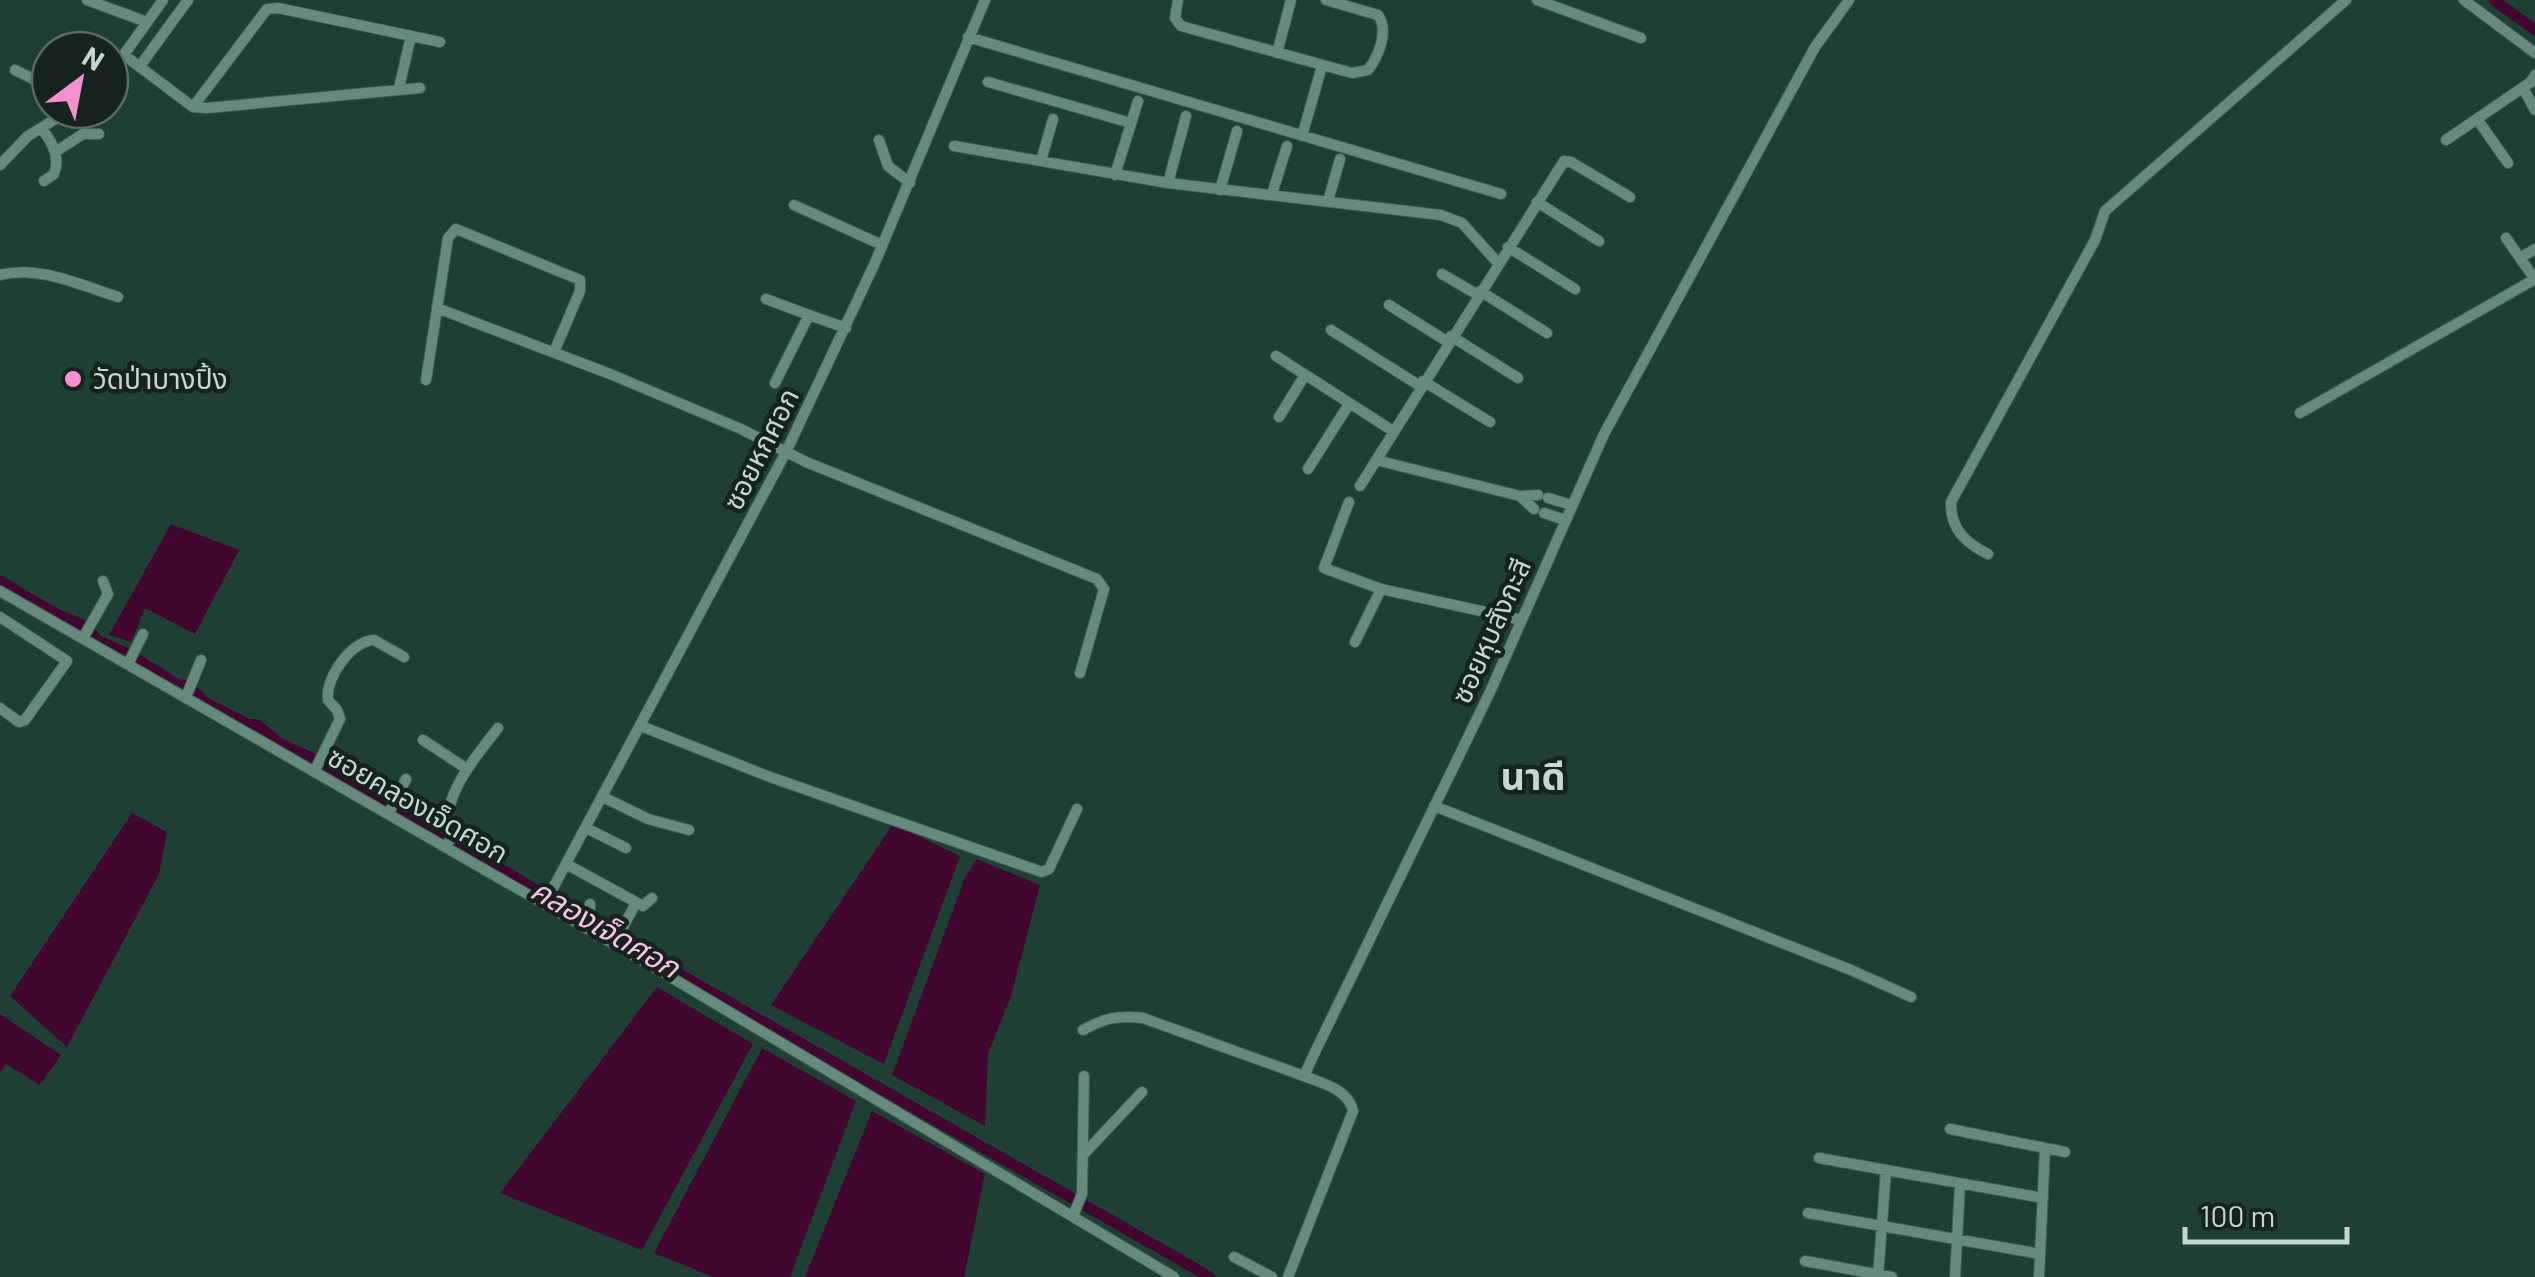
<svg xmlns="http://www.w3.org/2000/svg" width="2535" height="1277" font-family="Barlow,'Noto Sans Thai',sans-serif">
<rect width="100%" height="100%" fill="#203f34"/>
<!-- water -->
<path fill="#420731" d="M 171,524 L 239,550 L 195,634 L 145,608 L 131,642 L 109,635 Z
M 132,813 L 167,832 L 159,874 L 67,1047 L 10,996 Z
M 893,824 L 960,856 L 884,1064 L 771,1005 Z
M 976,859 L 1040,885 L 1011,996 L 988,1054 L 985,1126 L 892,1075 L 964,880 Z
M 657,987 L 753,1044 L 642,1250 L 500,1193 Z
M 0,1014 L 61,1055 L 40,1085 L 6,1064 L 0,1073 Z
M 762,1048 L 856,1101 L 790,1277 L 713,1277 L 654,1253 Z
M 872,1111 L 985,1174 L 964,1277 L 805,1277 Z"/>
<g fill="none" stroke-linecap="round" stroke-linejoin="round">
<!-- canal -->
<path stroke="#420731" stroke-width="11" d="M 2494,0 L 2535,30
M 0,581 L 54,613 L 87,627 L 97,640 L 132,656 L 178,685 L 188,685 L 203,701 L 247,724 L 257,725 L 279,743 L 316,760 L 417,822 L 451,839 L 571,911 L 590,916 L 648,956 L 1210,1277"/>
<!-- street casing -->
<g stroke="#415d53" stroke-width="12">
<path id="street" d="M 87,0 L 147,22
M 1178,0 L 1175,18 L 1181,26 L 1352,73 L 1368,70 C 1379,56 1389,30 1378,15 L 1326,0
M 1537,0 L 1641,38
M 2464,0 L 2535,53
M 968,37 L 1501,194
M 1277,53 L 1291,0
M 124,55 L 193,107 L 207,108 L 420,88
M 140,66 L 188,0
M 15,70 L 50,87
M 110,74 L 163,0
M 988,82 L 1131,123
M 399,88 L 411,36
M 2523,88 L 2535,110
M 193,107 L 267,9 L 278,8 L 440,42
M 2477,119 L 2508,163
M 41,128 C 52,141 61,157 54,174 L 44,181
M 1302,136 L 1322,66
M 879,140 L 888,166 L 910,183
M 2446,140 L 2531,82 L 2535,75
M 954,146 L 1168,183 L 1441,215 L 1462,223 L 1498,263
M 55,152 L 83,134 L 99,134
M 1041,161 L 1053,119
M 0,165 L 28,136 L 70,110
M 1115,175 L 1138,101
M 1168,183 L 1186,116
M 1220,190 L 1237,131
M 1272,194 L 1287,146
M 1328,201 L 1340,159
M 1537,202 L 1599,241
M 794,205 L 882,245
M 2506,238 L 2534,278
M 1508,247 L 1575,289
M 2520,258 L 2535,249
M 1442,274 L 1478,295
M 0,275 C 40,265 80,285 118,297
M 1480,291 L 1547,333
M 766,299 L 809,315
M 1389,305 L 1448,342
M 437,308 L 610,374 L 741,429 L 806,462 L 1097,579 L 1104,589 L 1080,673
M 1331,330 L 1420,386
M 1451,336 L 1518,378
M 1276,356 L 1393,431
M 426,380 L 448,238 L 456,229 L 580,280 L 580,291 L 554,352
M 1423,381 L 1490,422
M 775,383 L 809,315 L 846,328
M 2300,413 L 2535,279
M 1279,417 L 1305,375
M 1376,460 L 1520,496 L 1538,495
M 1308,469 L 1349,404
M 1360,486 L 1564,161 L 1571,162 L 1630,197
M 1520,496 L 1534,509
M 1548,498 L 1572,505
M 1349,502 L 1324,568 L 1381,589 L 1522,620
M 1544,513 L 1565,520
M 1988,554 C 1965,543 1950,528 1951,502 L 2095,240 L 2105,211 L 2346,0
M 0,591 L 647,963 L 1174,1277
M 0,617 L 67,661 L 25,720 L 19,722 L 0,708
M 83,638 L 108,594 L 103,581
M 1355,642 L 1381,589
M 128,664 L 143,634
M 186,697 L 201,660
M 641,726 L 770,777 L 1042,872 L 1049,869 L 1077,809
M 423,740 L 467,769
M 314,772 L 340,719 L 337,710 L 328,700 C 325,678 351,641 374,640 L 404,657
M 603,797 L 648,819 L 689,830
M 1434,806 L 1851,970 L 1911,997
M 389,813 L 406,779
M 586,828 L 626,848
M 446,846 L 456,831 L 447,826 C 447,789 477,755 498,728
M 566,864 L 643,906 L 652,898
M 545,903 L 786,452 L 874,265 L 985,0
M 585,926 L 590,914 L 590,904
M 614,944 L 636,903
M 1083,1030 C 1104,1018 1119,1015 1143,1018 L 1304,1076
M 1950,1129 L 2065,1152
M 1084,1154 L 1142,1092
M 1819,1158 L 2043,1198
M 1808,1213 L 2040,1254
M 1073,1216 L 1082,1194 L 1084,1076
M 1234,1257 L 1272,1277
M 1805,1261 L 1892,1277
M 1288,1277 L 1353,1111 C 1348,1089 1324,1084 1304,1076 L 1315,1052 L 1490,692 L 1604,434 L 1815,47 L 1849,0
M 1878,1277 L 1886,1170
M 1955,1277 L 1960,1184
M 2039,1277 L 2045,1148"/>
</g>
<!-- street -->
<use href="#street" stroke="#668a7b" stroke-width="10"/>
</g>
<!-- markers -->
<circle fill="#f690d0" stroke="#15221d" stroke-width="4" cx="73" cy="379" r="10"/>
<g text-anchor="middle" stroke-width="9" stroke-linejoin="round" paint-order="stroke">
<!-- poi labels -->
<g font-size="28" fill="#c6d7cf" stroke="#15221d" text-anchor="start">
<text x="93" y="389">วัดป่าบางปิ้ง</text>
</g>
<!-- street labels -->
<g font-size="28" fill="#c6d7cf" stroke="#15221d">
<text transform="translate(761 449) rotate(-63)" y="10">ซอยหกศอก</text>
<text transform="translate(1491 631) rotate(-66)" y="10">ซอยหุบสังกะสี</text>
<text transform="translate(418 805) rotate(30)" y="10">ซอยคลองเจ็ดศอก</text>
</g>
<!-- water labels -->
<g font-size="30" font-style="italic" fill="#fbc2e4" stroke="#15221d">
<text transform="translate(605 929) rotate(30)" y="10">คลองเจ็ดศอก</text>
</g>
<!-- district labels -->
<g font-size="38" font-weight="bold" fill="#c6d7cf" stroke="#15221d">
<text x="1533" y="790">นาดี</text>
</g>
</g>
<!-- north arrow -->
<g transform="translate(80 80) rotate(32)"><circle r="48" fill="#15221d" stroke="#5c6a64" stroke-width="2.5"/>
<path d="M0-8L18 38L0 25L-18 38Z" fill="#f690d0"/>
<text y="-15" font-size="28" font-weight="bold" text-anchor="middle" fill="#c6d7cf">N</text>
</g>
<!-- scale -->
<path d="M2185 1227v15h162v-15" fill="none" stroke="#c6d7cf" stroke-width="5"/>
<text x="2200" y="1227" font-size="30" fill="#c6d7cf" stroke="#15221d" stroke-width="8" paint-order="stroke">100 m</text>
</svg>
